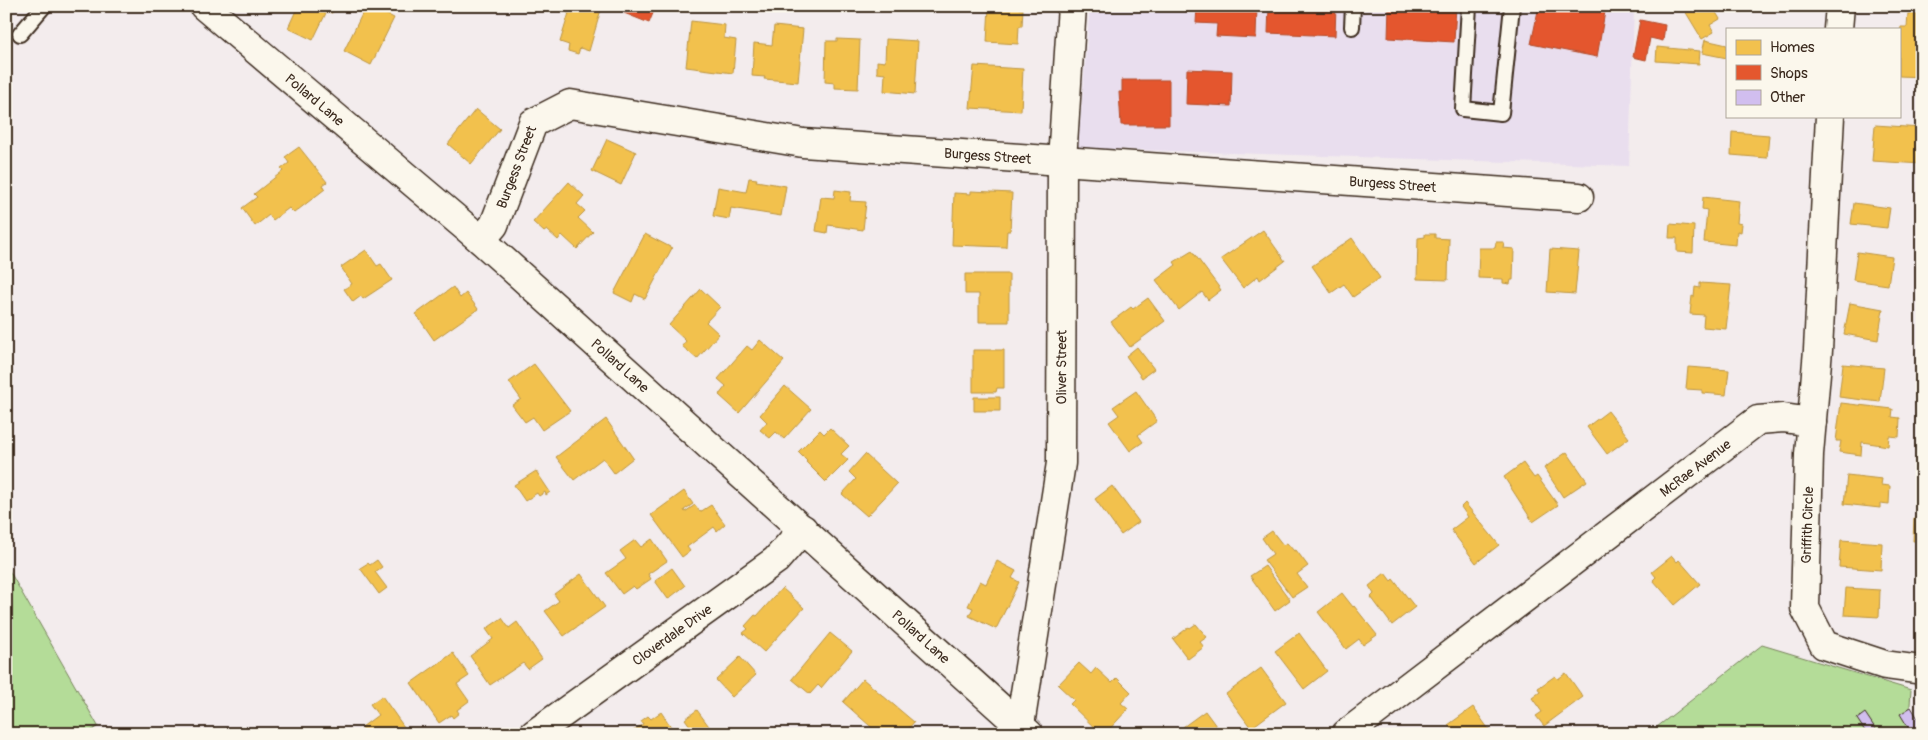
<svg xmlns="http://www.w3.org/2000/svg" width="1928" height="740" font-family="Pangolin,sans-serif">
<rect width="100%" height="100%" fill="#f3eced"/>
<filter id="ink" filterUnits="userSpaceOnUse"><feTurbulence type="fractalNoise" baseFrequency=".02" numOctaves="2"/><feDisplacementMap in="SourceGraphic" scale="10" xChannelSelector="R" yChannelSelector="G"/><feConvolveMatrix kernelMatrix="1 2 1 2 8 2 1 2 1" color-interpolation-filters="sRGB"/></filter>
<g filter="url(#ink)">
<!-- built -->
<path fill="#e9deee" d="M 1090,6 L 1634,6 L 1629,166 L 1078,148 Z"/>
<!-- green -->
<path fill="#b4dc98" stroke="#78835b" d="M 6,565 L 98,726 L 87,734 L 6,734 Z
M 1762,645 L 1911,690 L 1908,734 L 1648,734 Z"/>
<!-- homes -->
<path fill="#f2c14e" stroke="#bb9440" d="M 298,6 L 335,6 L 332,13 L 327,11 L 313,40 L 288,28 Z
M 366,6 L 370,6 L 394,18 L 371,65 L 344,51 Z
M 569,6 L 602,6 L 589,51 L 580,48 L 578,54 L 568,51 L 569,45 L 560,42 L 569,13 L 567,13 Z
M 989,6 L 1019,6 L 1019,9 L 1023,9 L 1022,26 L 1019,26 L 1018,44 L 987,42 Z
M 1682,6 L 1712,6 L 1720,19 L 1710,25 L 1714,32 L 1702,39 Z
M 1908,13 L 1922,14 L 1922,77 L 1899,76 L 1899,40 L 1901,27 L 1907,27 Z
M 691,21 L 725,25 L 724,38 L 736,40 L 733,73 L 686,67 Z
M 774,26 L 803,29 L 798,82 L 764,79 L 765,77 L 752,76 L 754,43 L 772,45 Z
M 837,39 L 860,40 L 858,89 L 835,88 L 835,83 L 825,82 L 826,41 L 837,41 Z
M 886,39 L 918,41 L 915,94 L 884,91 L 885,74 L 877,73 L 877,61 L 885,62 Z
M 1705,40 L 1727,45 L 1727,58 L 1702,53 Z
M 1657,47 L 1700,51 L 1699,64 L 1656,61 Z
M 974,66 L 1023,69 L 1021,111 L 970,108 Z
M 476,109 L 500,129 L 471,164 L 448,144 Z
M 1875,125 L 1922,128 L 1922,164 L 1872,161 Z
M 1732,132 L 1769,135 L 1767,158 L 1731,155 Z
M 607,139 L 636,152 L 621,185 L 592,171 Z
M 299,147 L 327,182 L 323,185 L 325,189 L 294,213 L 289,208 L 273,220 L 269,215 L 255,226 L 242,208 L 257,197 L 254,194 L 283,171 L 281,169 L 289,163 L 285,157 Z
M 749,178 L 757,179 L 756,181 L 786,186 L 781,216 L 731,208 L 729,219 L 713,216 L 718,187 L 746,192 Z
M 569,182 L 584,196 L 577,204 L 585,211 L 578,218 L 593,232 L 577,249 L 562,235 L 558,240 L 547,230 L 544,232 L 533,222 Z
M 835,190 L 851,192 L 850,201 L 866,202 L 863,230 L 828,225 L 827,233 L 816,231 L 821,197 L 834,198 Z
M 971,191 L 1012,193 L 1010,231 L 1007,231 L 1006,247 L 952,245 L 954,193 L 971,194 Z
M 1703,197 L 1739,201 L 1737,223 L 1742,224 L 1741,232 L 1737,231 L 1736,245 L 1704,242 L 1707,210 L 1702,209 Z
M 1854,203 L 1890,208 L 1887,228 L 1851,224 Z
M 1670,224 L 1694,226 L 1693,253 L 1677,252 L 1677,238 L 1669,238 Z
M 1263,230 L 1285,261 L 1260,280 L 1258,276 L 1243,288 L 1221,259 Z
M 645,234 L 672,248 L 645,299 L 635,294 L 632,302 L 614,293 Z
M 1425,234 L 1435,234 L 1435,238 L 1449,239 L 1448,280 L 1417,279 L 1418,238 L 1425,237 Z
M 1352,238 L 1380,278 L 1353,297 L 1344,284 L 1331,293 L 1312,266 Z
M 1496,242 L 1504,242 L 1503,248 L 1514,249 L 1513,280 L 1511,280 L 1510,284 L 1503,283 L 1503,279 L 1478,278 L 1479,248 L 1495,248 Z
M 1550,249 L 1579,251 L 1575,294 L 1547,292 Z
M 366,250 L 377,266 L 381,264 L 392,280 L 363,299 L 361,296 L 353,302 L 344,289 L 352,284 L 341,267 Z
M 1192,251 L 1221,290 L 1208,300 L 1202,292 L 1179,310 L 1156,280 L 1176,265 L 1174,262 Z
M 1857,252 L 1892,257 L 1888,285 L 1853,280 Z
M 965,274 L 1009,274 L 1009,322 L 979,322 L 979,294 L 965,294 Z
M 1700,283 L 1731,285 L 1726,329 L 1703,327 L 1704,315 L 1690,314 L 1692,296 L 1694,297 L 1695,287 L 1700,288 Z
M 453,287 L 460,298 L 466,293 L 478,309 L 434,340 L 416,314 Z
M 701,289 L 720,307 L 706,322 L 719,334 L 697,359 L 682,346 L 686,341 L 669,325 Z
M 1148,298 L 1165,321 L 1130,347 L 1111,322 L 1131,307 L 1133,309 Z
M 1850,303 L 1883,309 L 1878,340 L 1844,334 Z
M 760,340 L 784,361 L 739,413 L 719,395 L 726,386 L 718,379 L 747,346 L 752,350 Z
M 1137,347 L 1154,369 L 1142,378 L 1126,356 Z
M 973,350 L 1004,350 L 1004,388 L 997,388 L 996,392 L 973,392 Z
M 534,364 L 570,411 L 542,430 L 533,417 L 525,422 L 512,405 L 521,399 L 509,382 Z
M 1843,364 L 1884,368 L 1880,402 L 1839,397 Z
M 1688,367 L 1729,370 L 1726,395 L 1702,393 L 1702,390 L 1686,389 Z
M 785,386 L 811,409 L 784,439 L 776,432 L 770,438 L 760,430 L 767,422 L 760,415 Z
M 1136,391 L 1157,421 L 1138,435 L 1143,442 L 1130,451 L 1109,422 L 1119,415 L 1113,407 Z
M 974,397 L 1000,397 L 1000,411 L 974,411 Z
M 1841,403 L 1893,409 L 1892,417 L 1900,418 L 1899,437 L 1889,436 L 1888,446 L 1862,442 L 1861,455 L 1839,452 L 1841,441 L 1836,441 Z
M 1608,411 L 1629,438 L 1607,454 L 1587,427 Z
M 606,419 L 633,458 L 614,473 L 603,458 L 574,480 L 556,457 Z
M 830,428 L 849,446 L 841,454 L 848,460 L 826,482 L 806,462 L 807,461 L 798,452 L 820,430 L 824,434 Z
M 1567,452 L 1587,481 L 1563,497 L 1544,468 Z
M 865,454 L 897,484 L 867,516 L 842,494 L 856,479 L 849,472 Z
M 1523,463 L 1534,478 L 1537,476 L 1558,505 L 1533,522 L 1504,477 Z
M 536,471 L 550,492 L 546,495 L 545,492 L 539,496 L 537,493 L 525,501 L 514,485 Z
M 1847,475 L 1882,479 L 1881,485 L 1890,486 L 1889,504 L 1880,503 L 1880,508 L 1844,504 Z
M 1112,486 L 1139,522 L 1121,535 L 1095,499 Z
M 684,491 L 693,504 L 684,510 L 685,512 L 695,505 L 700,512 L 711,505 L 725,524 L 717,531 L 714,527 L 687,547 L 690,551 L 682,557 L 651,515 Z
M 1465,503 L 1499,545 L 1476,563 L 1451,530 L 1468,517 L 1461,507 Z
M 1914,518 L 1922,518 L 1922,541 L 1913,541 Z
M 1272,531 L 1283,545 L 1287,543 L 1294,551 L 1296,550 L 1308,566 L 1297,574 L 1307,587 L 1292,597 L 1264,560 L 1273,554 L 1262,538 Z
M 652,539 L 667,561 L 648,574 L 651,579 L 636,589 L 633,586 L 622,594 L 606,573 L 626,559 L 620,551 L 635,540 L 641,547 Z
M 1841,540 L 1882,543 L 1881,570 L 1839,567 Z
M 1672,556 L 1677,562 L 1679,560 L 1700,584 L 1675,605 L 1653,580 L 1656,577 L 1652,572 Z
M 377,560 L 382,567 L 375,572 L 387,588 L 379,594 L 360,568 L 368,563 L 370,565 Z
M 997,561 L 1016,571 L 1012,578 L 1019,582 L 996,629 L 969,616 L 973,608 L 968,606 L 980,581 L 986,584 Z
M 1265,566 L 1290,600 L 1275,611 L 1250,576 Z
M 672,568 L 685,586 L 668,599 L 655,581 Z
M 1385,573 L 1391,581 L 1393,579 L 1415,607 L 1392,625 L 1371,597 L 1374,594 L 1369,586 Z
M 581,574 L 605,607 L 564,636 L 545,611 L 559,601 L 554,594 Z
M 782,588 L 804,608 L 764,652 L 743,633 L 748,629 L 745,626 L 755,615 L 757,616 Z
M 1846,588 L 1880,590 L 1879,617 L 1844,615 Z
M 1342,593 L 1353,607 L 1354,606 L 1377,635 L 1363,645 L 1359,639 L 1346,649 L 1318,612 Z
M 502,618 L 509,628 L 517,622 L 542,659 L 528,669 L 523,663 L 490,685 L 470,656 L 493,639 L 486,629 Z
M 1196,624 L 1207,637 L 1200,642 L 1204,647 L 1188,659 L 1173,639 L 1189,627 L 1190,628 Z
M 830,633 L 852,651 L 821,688 L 818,685 L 810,694 L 792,679 Z
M 1299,633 L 1327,671 L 1304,689 L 1275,651 Z
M 453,653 L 469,676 L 457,684 L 469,701 L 457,710 L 459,713 L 453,718 L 451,715 L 439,723 L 411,683 Z
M 740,657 L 756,675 L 732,697 L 716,680 Z
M 1079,663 L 1091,674 L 1096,668 L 1112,683 L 1117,678 L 1131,692 L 1121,703 L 1128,709 L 1105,734 L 1101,734 L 1070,704 L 1074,700 L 1058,685 Z
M 1261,668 L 1286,702 L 1251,728 L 1226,694 Z
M 1566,673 L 1583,697 L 1544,726 L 1536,716 L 1542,712 L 1532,698 L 1540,692 L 1538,688 L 1555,676 L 1558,679 Z
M 863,679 L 914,722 L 904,734 L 879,734 L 843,702 Z
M 382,696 L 409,734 L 367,734 L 362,727 L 378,715 L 370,704 Z
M 1473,707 L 1492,734 L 1455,734 L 1448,725 Z
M 697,710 L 711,729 L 705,734 L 696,734 L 685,719 Z
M 1205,711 L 1222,734 L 1184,734 L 1187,732 L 1183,727 Z
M 661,712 L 676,734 L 635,734 L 633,731 L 643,724 L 641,721 L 648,716 L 651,719 Z
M 1142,727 L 1147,734 L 1133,734 Z"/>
<!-- shops -->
<path fill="#e4572e" stroke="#b14a29" d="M 627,6 L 656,6 L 649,23 L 624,13 Z
M 1197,6 L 1257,6 L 1256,38 L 1216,36 L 1217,24 L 1196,23 Z
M 1269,6 L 1336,6 L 1335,36 L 1268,33 Z
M 1389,6 L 1456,6 L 1454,42 L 1388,38 Z
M 1539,6 L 1606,6 L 1597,57 L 1531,44 Z
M 1640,20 L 1665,25 L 1663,41 L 1650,38 L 1646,60 L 1633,57 Z
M 1187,69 L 1232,71 L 1231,106 L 1186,104 Z
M 1122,80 L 1169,80 L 1169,125 L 1121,125 L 1119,92 L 1122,92 Z"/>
<!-- building -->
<path fill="#d1beef" stroke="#3b2a1e" d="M 1911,707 L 1922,725 L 1922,734 L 1912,734 L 1900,714 Z
M 1865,713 L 1879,734 L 1867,734 L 1857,719 Z"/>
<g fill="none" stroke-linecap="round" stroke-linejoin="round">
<!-- lane casing -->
<g stroke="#3b2a1e" stroke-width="18">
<path id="lane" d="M 1469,6 L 1463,109 L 1501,113 L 1512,6
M 1352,27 L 1353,6
M 20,34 L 44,6"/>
</g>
<!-- street casing -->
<g stroke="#3b2a1e" stroke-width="31">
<g id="street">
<path id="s1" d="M 204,6 L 481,240 L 1029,734"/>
<path d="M 1838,29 L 1840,6"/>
<path d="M 1830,116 L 1818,350 L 1809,454 L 1805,608 L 1824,645 L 1885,665 L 1922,670"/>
<path id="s2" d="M 481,240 L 494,225 L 533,123 L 570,104 L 803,143 L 1579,197"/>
<path id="s3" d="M 1020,725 L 1061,463 L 1062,160 L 1072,6"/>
<path id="s4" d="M 534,734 L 776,560 L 803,529"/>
<path id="s5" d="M 1346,734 L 1758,420 L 1783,418 L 1812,422"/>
</g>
</g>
<!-- lane -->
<use href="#lane" stroke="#fbf7ec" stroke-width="14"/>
<!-- street -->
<use href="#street" stroke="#fbf7ec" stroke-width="28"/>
</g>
</g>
<g text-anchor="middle" stroke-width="5" stroke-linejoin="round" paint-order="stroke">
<!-- street labels -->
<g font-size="14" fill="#3b2a1e" stroke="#fbf7ec">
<text dy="5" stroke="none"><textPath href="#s1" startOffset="145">Pollard Lane</textPath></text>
<text dy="5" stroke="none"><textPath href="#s2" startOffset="592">Burgess Street</textPath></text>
<text dy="5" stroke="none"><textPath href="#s2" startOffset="82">Burgess Street</textPath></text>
<text dy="5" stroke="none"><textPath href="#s2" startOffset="998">Burgess Street</textPath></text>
<text dy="5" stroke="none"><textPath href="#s1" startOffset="550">Pollard Lane</textPath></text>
<text dy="5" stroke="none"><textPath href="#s3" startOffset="361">Oliver Street</textPath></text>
<text dy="5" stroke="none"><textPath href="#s5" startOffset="439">McRae Avenue</textPath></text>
<text transform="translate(1807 525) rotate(-88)" y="5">Griffith Circle</text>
<text dy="5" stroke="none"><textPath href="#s4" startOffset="170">Cloverdale Drive</textPath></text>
<text dy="5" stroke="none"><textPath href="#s1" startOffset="955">Pollard Lane</textPath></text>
</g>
</g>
<!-- margin -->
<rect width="1928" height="740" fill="none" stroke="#fbf7ec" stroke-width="25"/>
<rect x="12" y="12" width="1903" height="715" fill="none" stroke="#3b2a1e" stroke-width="2" filter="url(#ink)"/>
<!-- legend -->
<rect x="1726" y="28" width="175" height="90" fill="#fbf7ec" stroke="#aea59a"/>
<rect x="1736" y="40" width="25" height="15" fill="#f2c14e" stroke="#aea59a"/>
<text x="1770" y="52" font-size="15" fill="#3b2a1e">Homes</text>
<rect x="1736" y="65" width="25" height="15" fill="#e4572e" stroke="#aea59a"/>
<text x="1770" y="78" font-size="15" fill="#3b2a1e">Shops</text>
<rect x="1736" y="90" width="25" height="15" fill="#d1beef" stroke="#aea59a"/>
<text x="1770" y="102" font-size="15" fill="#3b2a1e">Other</text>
</svg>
